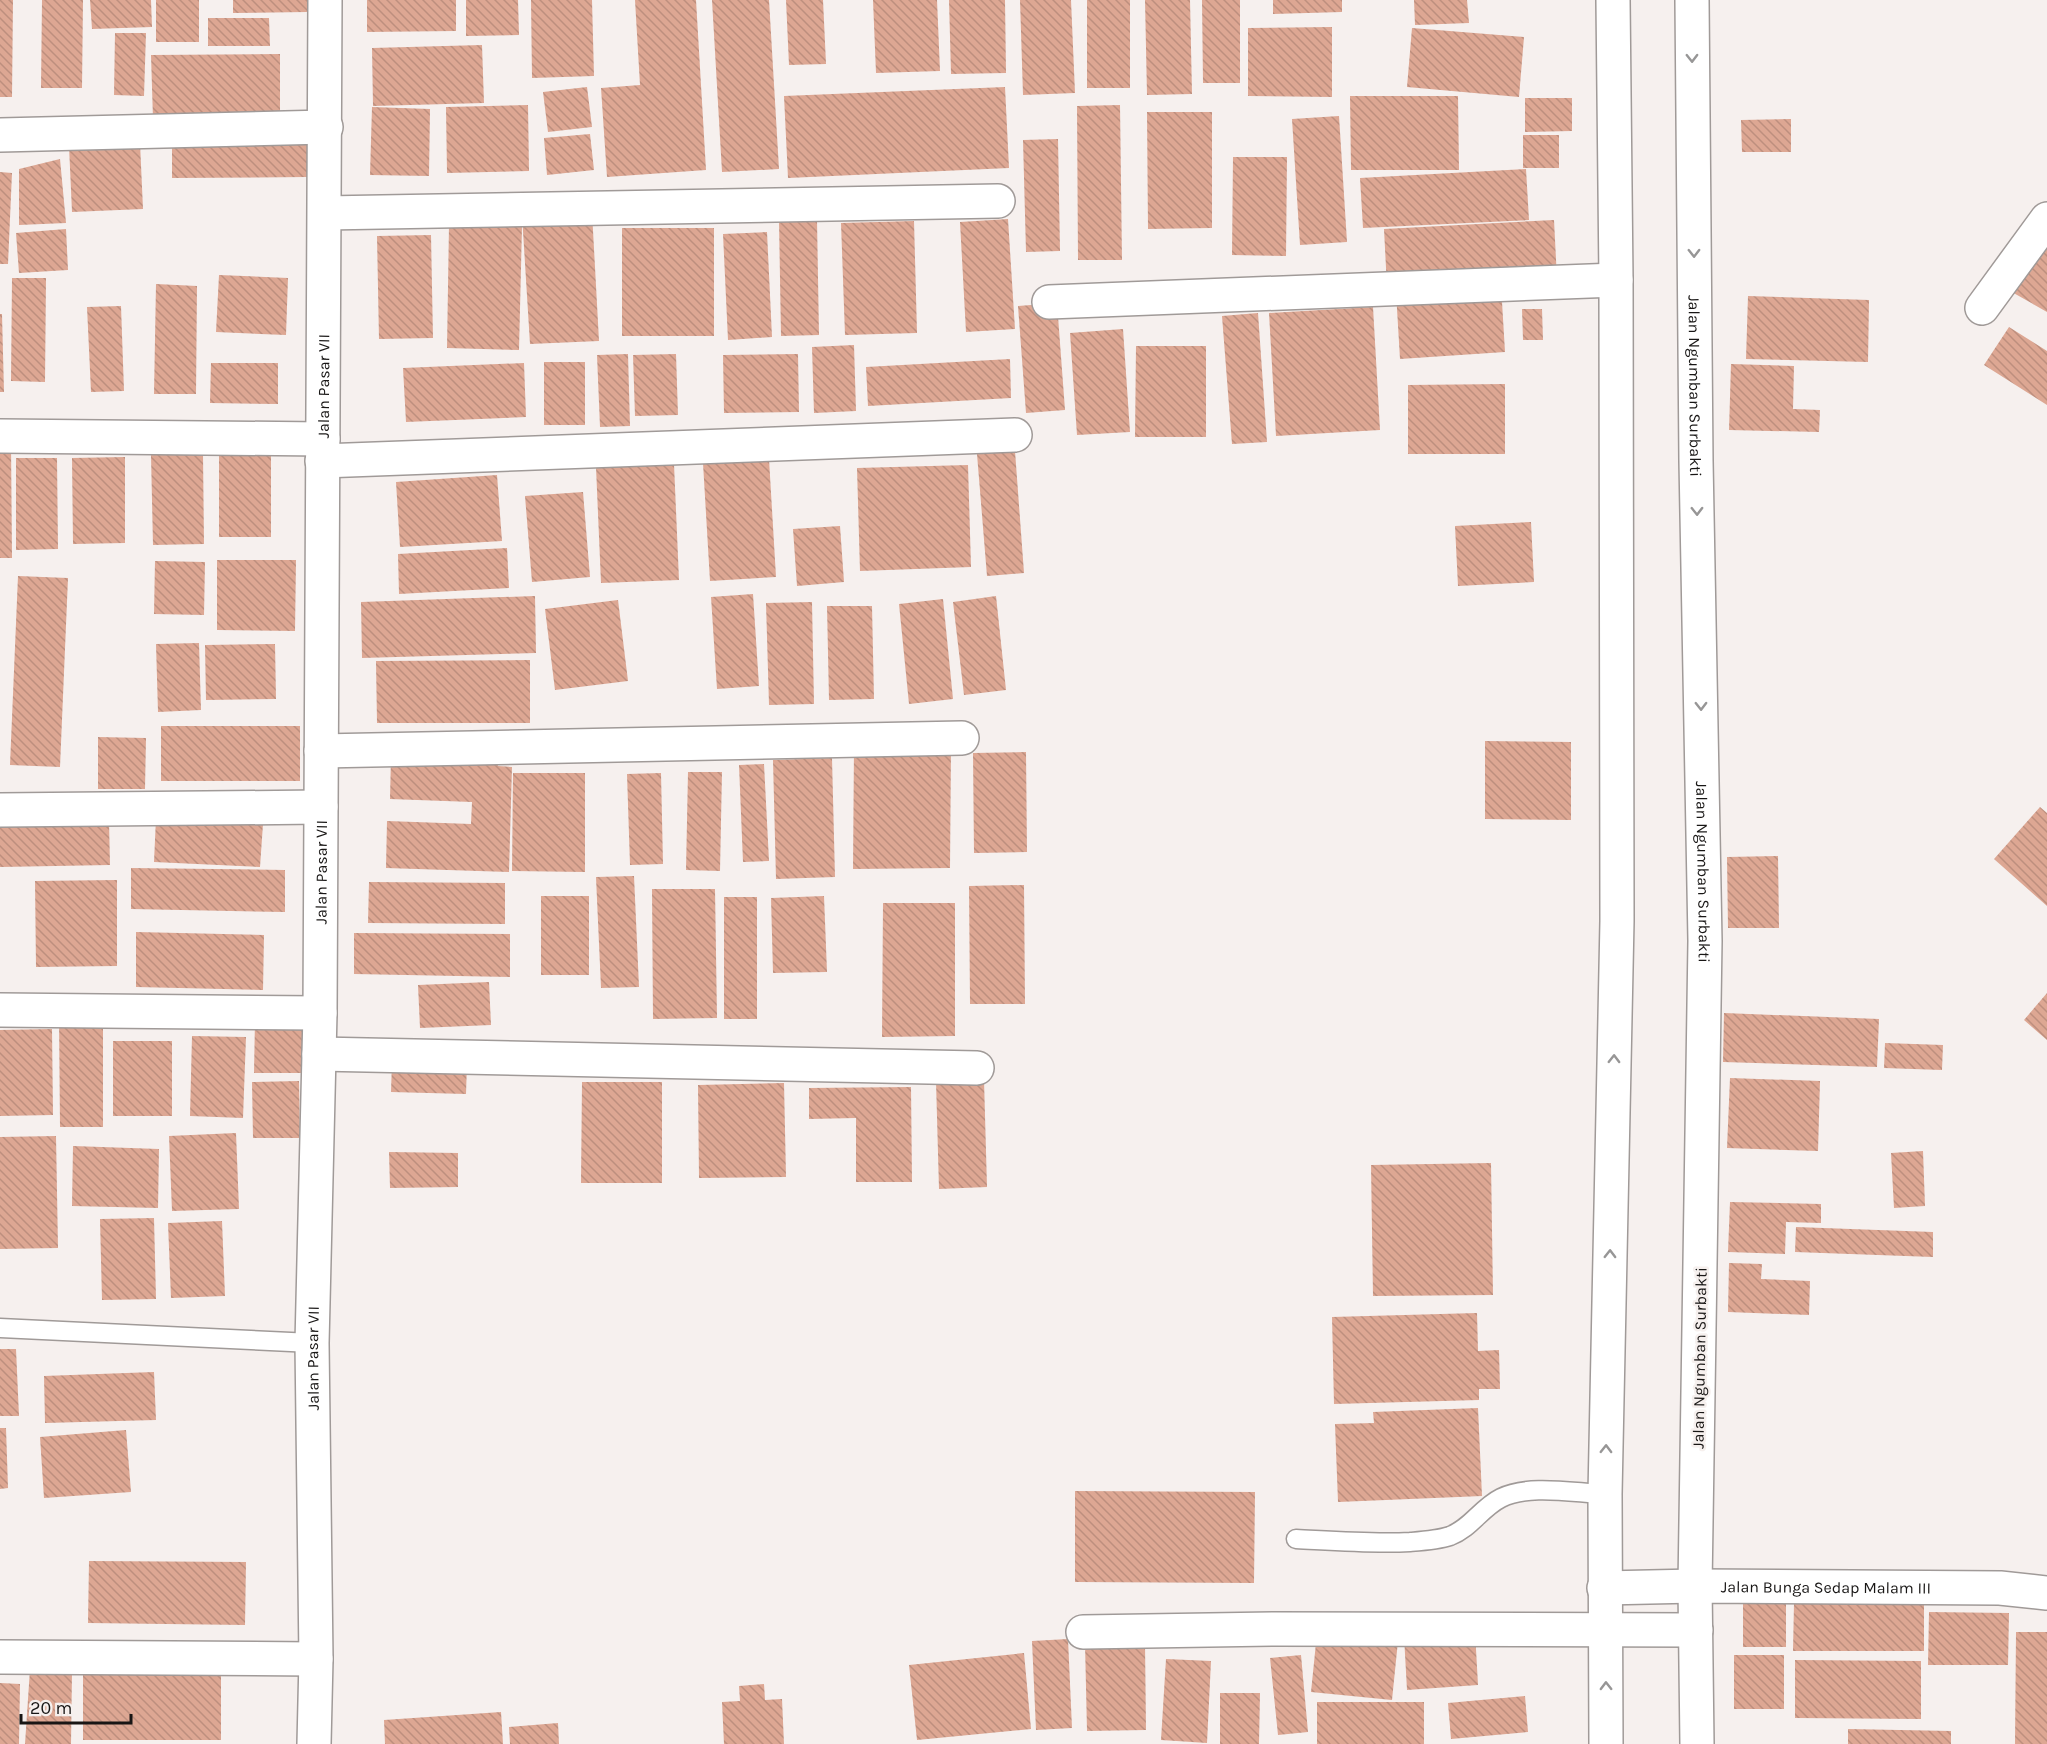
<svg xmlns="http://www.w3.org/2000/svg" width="2047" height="1744" font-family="Karla,sans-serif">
<defs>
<pattern id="building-back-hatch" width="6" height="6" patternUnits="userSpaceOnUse" patternTransform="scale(1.5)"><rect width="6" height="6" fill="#dda793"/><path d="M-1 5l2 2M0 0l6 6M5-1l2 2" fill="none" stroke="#bd8f7e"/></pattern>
</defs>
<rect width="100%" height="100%" fill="#f6f0ee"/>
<!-- building -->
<path fill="url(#building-back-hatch)" d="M 0,0 L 13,0 L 12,97 L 0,97 Z
M 42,0 L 83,0 L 82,88 L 41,88 Z
M 90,0 L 151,0 L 152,27 L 92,29 Z
M 156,0 L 199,0 L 199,42 L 156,42 Z
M 233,0 L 307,0 L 307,12 L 233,13 Z
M 367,0 L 456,0 L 456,31 L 367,32 Z
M 466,0 L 518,0 L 519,35 L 466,36 Z
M 531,0 L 592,0 L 594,76 L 532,78 Z
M 635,0 L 696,0 L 706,170 L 607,177 L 601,88 L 640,85 Z
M 712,0 L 769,0 L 779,169 L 722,172 Z
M 786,0 L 823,0 L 826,64 L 789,65 Z
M 873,0 L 937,0 L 940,71 L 876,73 Z
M 949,0 L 1005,0 L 1006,73 L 951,74 Z
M 1020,0 L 1071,0 L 1075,93 L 1023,95 Z
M 1087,0 L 1130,0 L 1130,88 L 1087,88 Z
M 1145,0 L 1190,0 L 1192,94 L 1147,95 Z
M 1202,0 L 1240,0 L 1240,83 L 1203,83 Z
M 1273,0 L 1342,0 L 1342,12 L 1273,14 Z
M 1414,0 L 1467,0 L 1469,23 L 1415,25 Z
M 208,18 L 269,18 L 270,46 L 208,46 Z
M 1332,27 L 1332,97 L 1248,96 L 1248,28 Z
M 1412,28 L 1524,37 L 1519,97 L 1407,87 Z
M 115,33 L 146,33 L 144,96 L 114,95 Z
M 482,45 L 484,103 L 373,106 L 372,48 Z
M 280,54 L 280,117 L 153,119 L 151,55 Z
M 587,87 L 592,127 L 548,132 L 543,92 Z
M 1005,87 L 1009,168 L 788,178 L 784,96 Z
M 1350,96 L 1458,96 L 1459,170 L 1351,170 Z
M 1525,98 L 1572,98 L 1572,131 L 1525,132 Z
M 528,105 L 529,171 L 447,173 L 446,107 Z
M 1120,105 L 1122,260 L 1078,260 L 1077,106 Z
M 372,107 L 430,109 L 429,176 L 370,175 Z
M 1147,112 L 1212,112 L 1212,228 L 1148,229 Z
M 1339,116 L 1347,242 L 1300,245 L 1292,119 Z
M 1791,119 L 1791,152 L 1742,152 L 1741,120 Z
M 590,134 L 594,170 L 547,175 L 544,138 Z
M 1523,135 L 1559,135 L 1559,168 L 1523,168 Z
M 307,139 L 307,177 L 172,178 L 172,140 Z
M 1058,139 L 1060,251 L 1026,252 L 1023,140 Z
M 140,143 L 143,209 L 72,212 L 69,146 Z
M 1233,157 L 1287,157 L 1286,256 L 1232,255 Z
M 60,159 L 66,223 L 19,225 L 19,169 Z
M 1526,169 L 1529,220 L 1363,228 L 1360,178 Z
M 0,172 L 12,173 L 8,264 L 0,264 Z
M 592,212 L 599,341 L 530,344 L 522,215 Z
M 1008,219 L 1015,329 L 966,332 L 960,222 Z
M 817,220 L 819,335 L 781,336 L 779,221 Z
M 1554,220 L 1557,279 L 1387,287 L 1384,229 Z
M 914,221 L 917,333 L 845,335 L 841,223 Z
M 449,225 L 522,227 L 519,350 L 447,348 Z
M 2047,226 L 2047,312 L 2010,291 Z
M 622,228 L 714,228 L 714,336 L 622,336 Z
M 66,229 L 68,270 L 19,273 L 16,233 Z
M 767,232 L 772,337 L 728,340 L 723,234 Z
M 431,235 L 433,338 L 379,339 L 377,236 Z
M 219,275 L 288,278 L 286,335 L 216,332 Z
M 12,278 L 46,278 L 45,382 L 11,381 Z
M 156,284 L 197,286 L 196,394 L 154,394 Z
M 1501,285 L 1505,352 L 1400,359 L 1396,292 Z
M 1748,296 L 1869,300 L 1868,362 L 1746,359 Z
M 1057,303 L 1065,410 L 1026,413 L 1018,306 Z
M 121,306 L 124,391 L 91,392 L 87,307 Z
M 1373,307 L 1380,430 L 1276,436 L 1269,313 Z
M 1522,309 L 1542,309 L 1543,340 L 1523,340 Z
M 1258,313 L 1267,442 L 1232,444 L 1222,316 Z
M 0,314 L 2,314 L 4,392 L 0,392 Z
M 2009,327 L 2047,351 L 2047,405 L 1984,365 Z
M 1123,329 L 1130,432 L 1077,435 L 1070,333 Z
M 854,345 L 856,411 L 814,413 L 812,347 Z
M 1136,346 L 1206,346 L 1206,437 L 1135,437 Z
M 628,354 L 630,426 L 600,427 L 597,355 Z
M 676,354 L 678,415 L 635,416 L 633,355 Z
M 798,354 L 799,412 L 724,413 L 723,355 Z
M 1010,359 L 1011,398 L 868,406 L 866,367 Z
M 544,362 L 585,362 L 585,425 L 544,425 Z
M 211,363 L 278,363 L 278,404 L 210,403 Z
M 524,363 L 526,417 L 406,422 L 403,368 Z
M 1731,364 L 1794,366 L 1793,409 L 1820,410 L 1819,432 L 1729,430 Z
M 1505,384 L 1505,454 L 1408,454 L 1408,385 Z
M 0,443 L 11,443 L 12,558 L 0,558 Z
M 219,449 L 271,449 L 271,537 L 219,537 Z
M 1015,451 L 1024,573 L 987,576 L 977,454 Z
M 203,454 L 204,544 L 153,545 L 151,455 Z
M 125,457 L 125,543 L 73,544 L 72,458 Z
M 16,458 L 57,458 L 58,549 L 16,550 Z
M 769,459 L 776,577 L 710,581 L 703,463 Z
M 674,464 L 679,580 L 601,583 L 596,467 Z
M 968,465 L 971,567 L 860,571 L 857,468 Z
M 497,475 L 502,541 L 400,547 L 396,482 Z
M 583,492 L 590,577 L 532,582 L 525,496 Z
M 1531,522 L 1534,582 L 1458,586 L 1455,526 Z
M 840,526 L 844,582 L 797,586 L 793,529 Z
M 507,548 L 509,588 L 399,594 L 398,554 Z
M 217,560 L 296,560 L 295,631 L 217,630 Z
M 155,561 L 205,562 L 204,615 L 154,614 Z
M 18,576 L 68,578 L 60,767 L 10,765 Z
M 753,594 L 759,686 L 717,689 L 711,597 Z
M 535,596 L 536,653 L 362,658 L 361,602 Z
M 996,596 L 1006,690 L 964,695 L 953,602 Z
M 943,599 L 953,699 L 909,704 L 899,604 Z
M 618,600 L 628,681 L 555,690 L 545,609 Z
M 812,602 L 814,704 L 769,705 L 766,603 Z
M 827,606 L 872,606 L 874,699 L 829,700 Z
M 199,643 L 201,710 L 158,712 L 156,644 Z
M 275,644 L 276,699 L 206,700 L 205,645 Z
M 530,660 L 530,723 L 377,723 L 376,661 Z
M 161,726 L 300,726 L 300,781 L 161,781 Z
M 98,737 L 146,738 L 145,789 L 98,789 Z
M 1485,741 L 1571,742 L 1571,820 L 1485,819 Z
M 854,747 L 951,747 L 950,868 L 853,869 Z
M 1026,752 L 1027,852 L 974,853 L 973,753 Z
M 391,757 L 498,760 L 498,766 L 512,767 L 509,872 L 386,868 L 387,821 L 471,824 L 472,802 L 390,799 Z
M 832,758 L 835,877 L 776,879 L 773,760 Z
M 764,764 L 769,861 L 743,862 L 739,765 Z
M 688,772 L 722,772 L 720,871 L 686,870 Z
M 513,773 L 585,773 L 585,872 L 512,871 Z
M 661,773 L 663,864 L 630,865 L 627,774 Z
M 2040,807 L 2047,813 L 2047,906 L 1994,859 Z
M 156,818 L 263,824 L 260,867 L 154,862 Z
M 109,821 L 110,865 L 0,867 L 0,823 Z
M 1778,856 L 1779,928 L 1728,928 L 1727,857 Z
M 131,868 L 285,870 L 285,912 L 131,909 Z
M 634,876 L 639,987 L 601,988 L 596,877 Z
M 117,880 L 117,966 L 36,967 L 35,881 Z
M 369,882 L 505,883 L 505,924 L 368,923 Z
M 1024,885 L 1025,1004 L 970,1004 L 969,886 Z
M 652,889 L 715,889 L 717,1018 L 653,1019 Z
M 541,896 L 589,896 L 589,975 L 541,975 Z
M 824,896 L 827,972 L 773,973 L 771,898 Z
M 724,897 L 757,897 L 757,1019 L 724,1019 Z
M 883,903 L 955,903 L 955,1036 L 882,1037 Z
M 136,932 L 264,935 L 263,990 L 136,987 Z
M 354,933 L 510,934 L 510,977 L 354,974 Z
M 489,982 L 491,1025 L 420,1028 L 418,985 Z
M 2047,993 L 2047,1040 L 2024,1020 Z
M 1724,1013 L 1879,1019 L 1877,1067 L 1723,1062 Z
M 59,1018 L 103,1018 L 103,1127 L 60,1127 Z
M 255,1019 L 304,1020 L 303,1073 L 254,1073 Z
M 52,1029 L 53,1115 L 0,1116 L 0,1030 Z
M 192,1036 L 246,1037 L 243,1118 L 190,1116 Z
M 113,1041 L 172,1041 L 172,1116 L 113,1116 Z
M 1885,1043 L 1943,1045 L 1942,1070 L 1884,1068 Z
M 392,1062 L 467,1063 L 466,1094 L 391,1092 Z
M 1730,1078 L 1820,1081 L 1818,1151 L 1727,1148 Z
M 984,1080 L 987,1187 L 939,1189 L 936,1081 Z
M 299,1081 L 300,1138 L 253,1138 L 252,1082 Z
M 582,1082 L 662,1082 L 662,1183 L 581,1183 Z
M 784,1083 L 786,1177 L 699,1178 L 698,1085 Z
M 911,1087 L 912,1182 L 856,1182 L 856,1118 L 809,1119 L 809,1088 Z
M 236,1133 L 239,1209 L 172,1211 L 169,1136 Z
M 56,1136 L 58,1248 L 0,1249 L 0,1137 Z
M 73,1146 L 159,1149 L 158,1208 L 72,1206 Z
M 1923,1151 L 1925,1206 L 1894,1208 L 1891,1153 Z
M 389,1152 L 458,1153 L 458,1187 L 390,1188 Z
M 1491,1163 L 1493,1295 L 1373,1296 L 1371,1165 Z
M 1730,1202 L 1821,1204 L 1821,1223 L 1786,1222 L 1785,1254 L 1728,1252 Z
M 154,1218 L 156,1299 L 102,1300 L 100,1219 Z
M 222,1221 L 225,1296 L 171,1298 L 168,1223 Z
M 1796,1227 L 1933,1232 L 1933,1257 L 1795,1252 Z
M 1729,1263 L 1762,1264 L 1761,1279 L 1810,1281 L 1809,1315 L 1728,1312 Z
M 1477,1313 L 1478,1351 L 1499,1350 L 1500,1389 L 1479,1389 L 1479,1400 L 1334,1404 L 1332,1317 Z
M 0,1349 L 16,1349 L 19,1416 L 0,1416 Z
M 154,1372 L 156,1420 L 45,1423 L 44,1376 Z
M 1478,1408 L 1482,1496 L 1338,1502 L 1335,1424 L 1374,1423 L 1373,1412 Z
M 0,1428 L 6,1428 L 8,1488 L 0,1489 Z
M 126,1430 L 131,1492 L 44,1498 L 40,1437 Z
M 1075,1491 L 1255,1492 L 1254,1583 L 1075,1582 Z
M 89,1561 L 246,1562 L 245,1625 L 88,1623 Z
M 1743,1594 L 1786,1594 L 1786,1647 L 1743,1647 Z
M 1794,1603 L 1924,1603 L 1924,1651 L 1793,1651 Z
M 1929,1612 L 2009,1613 L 2008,1665 L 1928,1665 Z
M 1475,1631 L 1478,1685 L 1407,1690 L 1404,1636 Z
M 2016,1632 L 2047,1632 L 2047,1744 L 2015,1744 Z
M 1317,1633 L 1398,1641 L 1392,1700 L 1311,1692 Z
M 1068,1639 L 1072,1728 L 1036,1730 L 1032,1641 Z
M 1085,1643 L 1145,1643 L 1146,1730 L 1087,1731 Z
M 1024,1653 L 1031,1729 L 917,1740 L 909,1665 Z
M 1301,1655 L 1308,1732 L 1278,1735 L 1270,1658 Z
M 1734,1655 L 1784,1655 L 1784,1709 L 1734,1709 Z
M 1166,1659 L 1211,1661 L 1207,1743 L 1161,1740 Z
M 1795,1660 L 1921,1661 L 1921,1719 L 1795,1718 Z
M 30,1669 L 72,1672 L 71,1744 L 25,1744 Z
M 83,1673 L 221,1673 L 221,1740 L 83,1740 Z
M 0,1683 L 20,1684 L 19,1744 L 0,1744 Z
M 764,1684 L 765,1700 L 782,1699 L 784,1744 L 724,1744 L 722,1702 L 740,1701 L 739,1686 Z
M 1220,1693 L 1260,1693 L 1259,1744 L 1220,1744 Z
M 1525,1696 L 1528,1732 L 1451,1739 L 1448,1703 Z
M 1317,1702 L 1424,1702 L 1424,1744 L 1317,1744 Z
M 501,1712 L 503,1744 L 385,1744 L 384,1720 Z
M 558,1723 L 559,1744 L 510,1744 L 509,1727 Z
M 1848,1729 L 1951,1731 L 1951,1744 L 1848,1744 Z"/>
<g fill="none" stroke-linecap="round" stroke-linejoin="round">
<!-- lane casing -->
<g stroke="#a09a98" stroke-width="21">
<path id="lane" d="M 0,1328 L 312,1343
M 1296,1539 C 1334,1541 1372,1544 1410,1542 C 1423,1541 1438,1540 1450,1536 C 1471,1528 1481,1508 1501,1498 C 1529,1484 1574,1493 1605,1494"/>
</g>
<!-- street casing -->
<g stroke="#a09a98" stroke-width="36">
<g id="street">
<path d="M 0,135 L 326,127"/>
<path d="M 325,213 L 998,201"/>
<path d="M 1049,302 L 1616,280"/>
<path d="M 1982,308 L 2047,219"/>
<path d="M 0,436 L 323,439"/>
<path d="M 322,461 L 1015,435"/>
<path d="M 321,751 L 962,738"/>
<path d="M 0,810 L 321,807"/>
<path d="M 0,1010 L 320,1013"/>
<path d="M 319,1054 L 977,1068"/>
<path id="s1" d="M 1604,1588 L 1695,1586 L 2000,1588 L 2047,1593"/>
<path d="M 1083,1632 L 1275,1629 L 1696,1630"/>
<path d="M 0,1657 L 316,1659"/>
<path id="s2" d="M 314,1744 L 316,1659 L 312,1343 L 320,1013 L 325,0"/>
</g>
</g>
<!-- highway casing -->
<g stroke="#a09a98" stroke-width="36">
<g id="highway">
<path id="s3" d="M 1692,0 L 1696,461 L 1705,941 L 1695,1586 L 1697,1744"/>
<path d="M 1606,1744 L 1605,1494 L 1617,921 L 1616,280 L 1613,0"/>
</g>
</g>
<!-- lane -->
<use href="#lane" stroke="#fff" stroke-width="18"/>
<!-- street -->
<use href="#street" stroke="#fff" stroke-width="33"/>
<!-- highway -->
<use href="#highway" stroke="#fff" stroke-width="33"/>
</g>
<!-- one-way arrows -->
<defs><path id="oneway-chevron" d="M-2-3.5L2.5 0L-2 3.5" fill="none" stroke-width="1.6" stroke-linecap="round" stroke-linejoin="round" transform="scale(1.5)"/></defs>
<g stroke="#979696">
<use href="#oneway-chevron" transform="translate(1692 58) rotate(89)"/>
<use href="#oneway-chevron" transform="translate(1694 253) rotate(89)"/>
<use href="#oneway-chevron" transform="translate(1697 511) rotate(89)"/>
<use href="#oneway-chevron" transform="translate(1701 706) rotate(89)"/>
<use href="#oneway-chevron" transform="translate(1614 1059) rotate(-89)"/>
<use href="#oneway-chevron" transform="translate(1610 1254) rotate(-89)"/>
<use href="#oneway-chevron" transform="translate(1606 1449) rotate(-89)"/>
<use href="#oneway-chevron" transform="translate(1606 1686) rotate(-91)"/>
</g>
<g text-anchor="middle" stroke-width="5" stroke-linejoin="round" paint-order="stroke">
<!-- street labels -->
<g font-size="16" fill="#181615" stroke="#f6f0ee">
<text dy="6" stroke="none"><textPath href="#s2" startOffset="1358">Jalan Pasar VII</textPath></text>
<text dy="6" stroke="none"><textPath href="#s3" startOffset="386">Jalan Ngumban Surbakti</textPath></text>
<text dy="6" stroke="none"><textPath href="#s2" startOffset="872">Jalan Pasar VII</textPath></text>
<text dy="6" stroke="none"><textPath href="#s3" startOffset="872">Jalan Ngumban Surbakti</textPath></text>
<text dy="6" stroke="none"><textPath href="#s2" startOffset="386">Jalan Pasar VII</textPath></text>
<text transform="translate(1699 1358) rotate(-89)" y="6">Jalan Ngumban Surbakti</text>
<text dy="6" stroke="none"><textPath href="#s1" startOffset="222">Jalan Bunga Sedap Malam III</textPath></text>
</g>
</g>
<!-- scale -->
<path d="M21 1714v9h110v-9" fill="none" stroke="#181615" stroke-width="3"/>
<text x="30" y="1714" font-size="18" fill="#181615" stroke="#f6f0ee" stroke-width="4.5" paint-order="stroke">20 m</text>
</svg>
